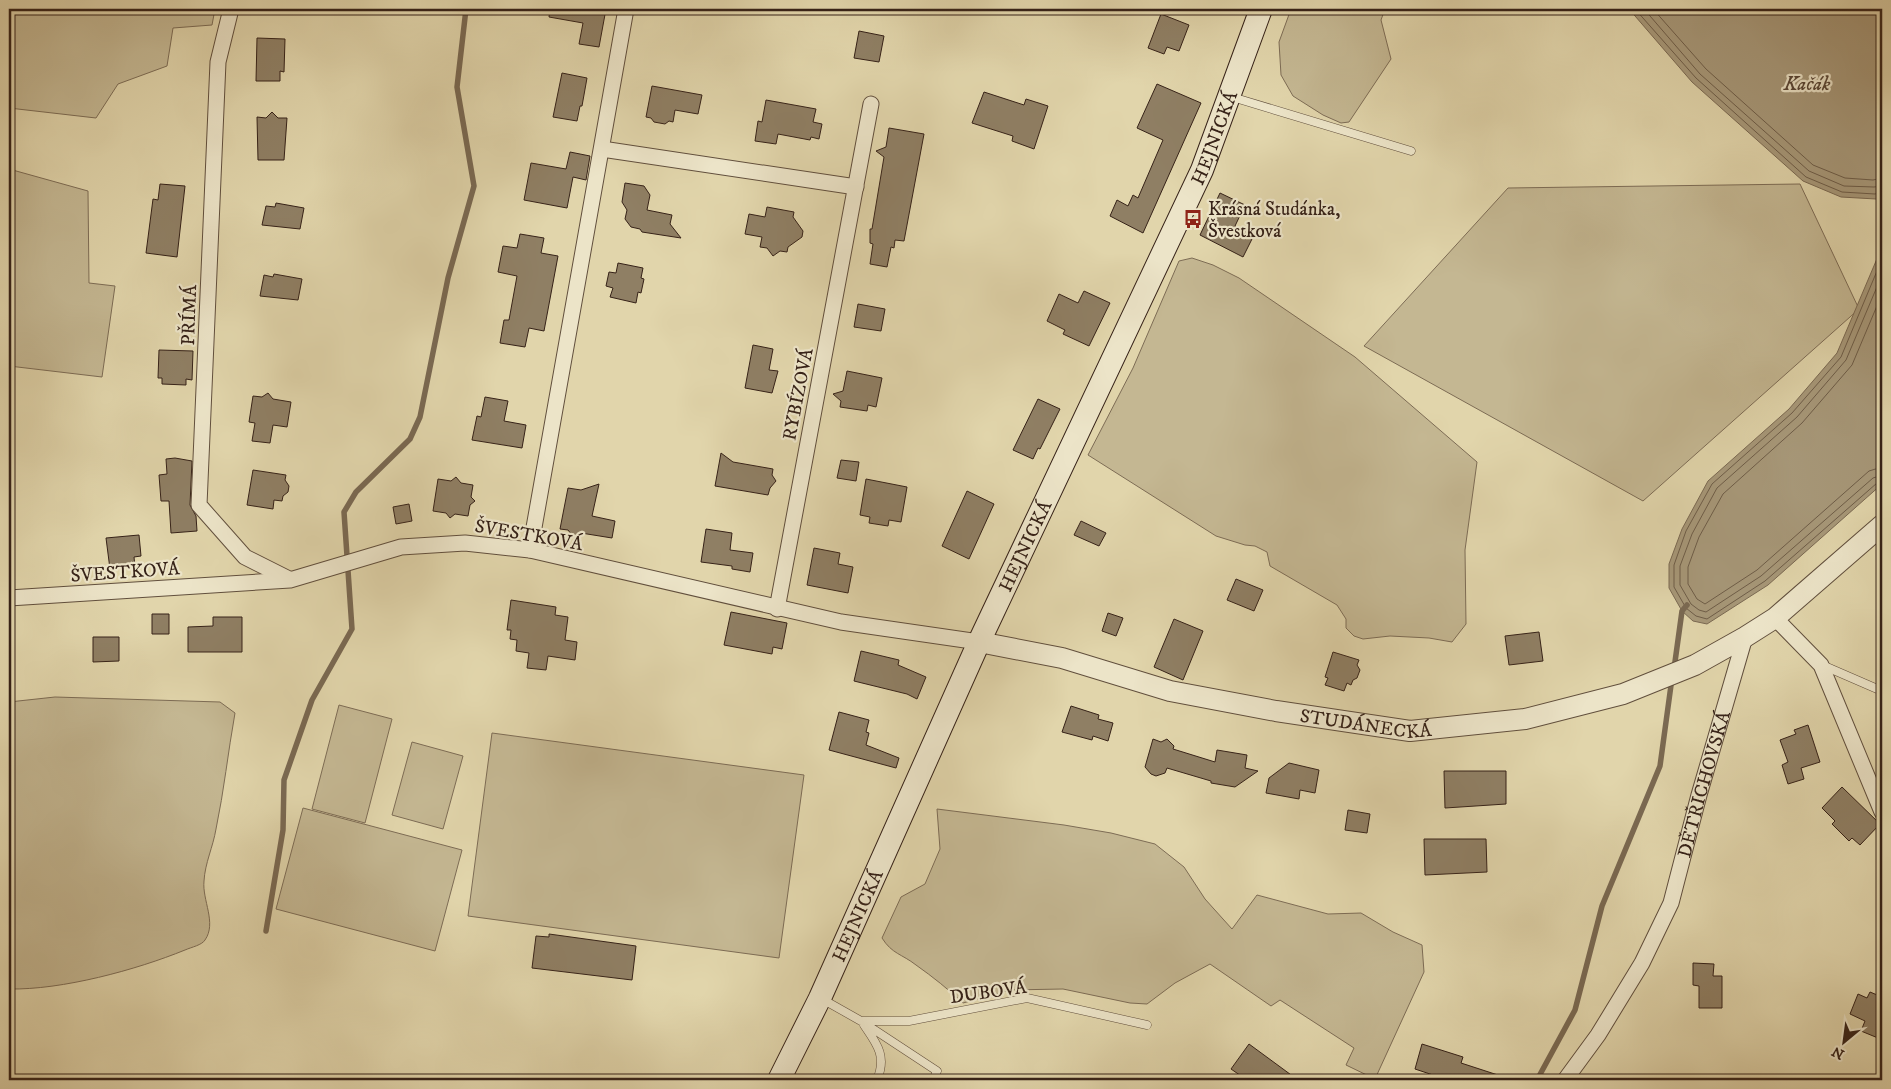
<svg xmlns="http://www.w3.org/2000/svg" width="1891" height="1089" font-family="'IM FELL DW Pica',serif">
<rect width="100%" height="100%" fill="#e1d5ab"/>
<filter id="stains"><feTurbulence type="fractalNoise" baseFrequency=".004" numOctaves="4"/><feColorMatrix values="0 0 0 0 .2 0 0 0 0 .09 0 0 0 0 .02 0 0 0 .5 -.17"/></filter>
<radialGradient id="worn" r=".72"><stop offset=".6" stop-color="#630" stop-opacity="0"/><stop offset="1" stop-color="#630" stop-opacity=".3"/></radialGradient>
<!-- green -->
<path fill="#c4b792" stroke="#7d6c55" d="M 9,9 L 215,9 L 212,25 L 173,28 L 167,66 L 118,84 L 96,118 L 9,108 Z
M 1291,9 L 1385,9 L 1381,20 L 1391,59 L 1349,122 L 1341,123 L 1323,115 L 1293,96 L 1281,75 L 1279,42 Z
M 9,169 L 88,191 L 89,283 L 115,286 L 102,377 L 9,366 Z
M 1800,184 L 1859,309 L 1643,501 L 1364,346 L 1508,188 Z
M 1192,258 L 1213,265 L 1239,278 L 1355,357 L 1477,462 L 1465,550 L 1466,624 L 1452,642 L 1429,638 L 1390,636 L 1363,639 L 1354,636 L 1346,628 L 1346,619 L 1337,605 L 1270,566 L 1267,552 L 1255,546 L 1245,545 L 1216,536 L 1088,455 L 1133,368 L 1179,261 Z
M 55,697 L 220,702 L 235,713 C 228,752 224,791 216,829 C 213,847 205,863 204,881 C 202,900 217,923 205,940 C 202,945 192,947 185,950 C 136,970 62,990 9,989 L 9,702 Z
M 339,705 L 392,719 L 365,823 L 312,809 Z
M 492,733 L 804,775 L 779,958 L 468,916 Z
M 412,742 L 463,756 L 443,829 L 392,815 Z
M 303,808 L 462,850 L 435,951 L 276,909 Z
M 937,809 L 1064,825 L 1111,833 L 1155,844 L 1184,867 L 1205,899 L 1232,929 L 1257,895 L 1328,914 L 1361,913 L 1393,932 L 1422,945 L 1424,972 L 1375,1079 L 1346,1065 L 1354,1048 L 1280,1000 L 1271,1006 L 1210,964 L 1175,983 L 1147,1004 L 1130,1003 L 1063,989 L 1010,990 L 963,1003 C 948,989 933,977 916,965 C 902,954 892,954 882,938 L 901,897 L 925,884 L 940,849 Z"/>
<!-- water -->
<path fill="#a79879" stroke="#7a6952" d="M 1629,9 L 1882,9 L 1882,196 L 1876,199 L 1841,197 L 1803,181 L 1692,82 Z
M 1882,251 L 1882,484 L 1768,585 L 1707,624 L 1693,621 L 1682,611 L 1669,588 L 1669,564 L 1682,529 L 1708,481 L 1789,409 L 1837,353 L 1879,254 Z"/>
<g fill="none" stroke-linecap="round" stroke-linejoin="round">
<!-- shore -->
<path stroke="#6e5d48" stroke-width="1" d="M 1635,9 L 1696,78 L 1806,177 L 1842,192 L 1875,194 L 1882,192
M 1644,9 L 1700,74 L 1809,171 L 1844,186 L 1874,187 L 1882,186
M 1653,9 L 1706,69 L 1813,165 L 1845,178 L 1873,180 L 1882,178
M 1882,259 L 1841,357 L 1792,413 L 1712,484 L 1686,531 L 1674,565 L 1674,587 L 1686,608 L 1696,616 L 1707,619 L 1765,581 L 1877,483 L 1882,481
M 1882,275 L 1846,360 L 1797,417 L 1717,488 L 1692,534 L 1680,566 L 1680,585 L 1691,604 L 1699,610 L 1706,612 L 1761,576 L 1873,478 L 1882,475
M 1882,294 L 1852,365 L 1802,423 L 1723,494 L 1699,537 L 1688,567 L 1688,584 L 1697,599 L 1705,604 L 1757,570 L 1869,471 L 1882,467"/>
<!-- stream -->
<path stroke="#7a6952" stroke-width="5.5" d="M 1674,669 L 1682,611 L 1687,605
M 266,931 L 283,830 L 284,780 L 312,700 L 352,629 L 344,512 L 356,492 L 410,439 L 420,417 L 448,278 L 474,186 L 457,87 L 466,9
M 1537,1080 L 1575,1010 L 1602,906 L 1660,766 L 1672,678"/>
</g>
<!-- building -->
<path fill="#8f7f64" stroke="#362218" d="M 550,9 L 606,9 L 599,47 L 579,44 L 583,23 L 549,17 Z
M 1161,14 L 1189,25 L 1179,51 L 1167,47 L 1164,54 L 1148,48 Z
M 859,31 L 884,36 L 879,62 L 854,58 Z
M 257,38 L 285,39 L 284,72 L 280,71 L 280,81 L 256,81 Z
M 562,73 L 587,78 L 582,106 L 580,106 L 577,121 L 553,117 Z
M 1157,84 L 1201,103 L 1143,233 L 1110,216 L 1117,200 L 1128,206 L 1133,195 L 1138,198 L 1163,140 L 1137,128 Z
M 652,86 L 702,95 L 698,114 L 675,110 L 673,122 L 669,121 L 665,124 L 654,122 L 651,118 L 646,117 Z
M 984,92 L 1024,105 L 1026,99 L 1048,106 L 1034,149 L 1012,141 L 1013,136 L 972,123 Z
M 766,100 L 816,109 L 813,122 L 822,124 L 819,139 L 811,137 L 810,140 L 778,134 L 776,144 L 755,141 L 758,121 L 762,122 Z
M 272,112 L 278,118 L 287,118 L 284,160 L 258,160 L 257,117 L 266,118 Z
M 889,128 L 924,134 L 904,241 L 895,240 L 894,248 L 891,247 L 887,267 L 870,264 L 873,244 L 870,243 L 870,229 L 872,229 L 884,157 L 876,151 L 886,147 Z
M 570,152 L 590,156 L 586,180 L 573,177 L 567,208 L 524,200 L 531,163 L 566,169 Z
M 625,183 L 644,186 L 650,195 L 647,210 L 672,215 L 670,224 L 681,238 L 642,232 L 640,229 L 631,227 L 625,219 L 627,210 L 622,202 Z
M 160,184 L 185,186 L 177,257 L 146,253 L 153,199 L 158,200 Z
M 1220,193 L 1245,205 L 1235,226 L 1254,235 L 1243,257 L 1200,235 Z
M 276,203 L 304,208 L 300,229 L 262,225 L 266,206 L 275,207 Z
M 767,207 L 794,212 L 793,217 L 803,231 L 802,237 L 788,247 L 787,252 L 780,251 L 773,256 L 767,248 L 760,247 L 762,237 L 745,234 L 749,214 L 765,217 Z
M 520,234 L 544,238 L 541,253 L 558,256 L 544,331 L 529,328 L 525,347 L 500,343 L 504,320 L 509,320 L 517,276 L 498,272 L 503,246 L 517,248 Z
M 618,263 L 643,268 L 641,278 L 644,279 L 641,293 L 638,292 L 636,303 L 610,297 L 613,288 L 606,286 L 609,272 L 616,273 Z
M 274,274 L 302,279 L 298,300 L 260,296 L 264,275 L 273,277 Z
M 1084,291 L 1110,303 L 1089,346 L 1063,334 L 1065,330 L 1047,321 L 1059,294 L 1078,303 Z
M 858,304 L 885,309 L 881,331 L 854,327 Z
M 753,345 L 773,349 L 769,370 L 778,371 L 772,393 L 745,388 Z
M 159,350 L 193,351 L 192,380 L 186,379 L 186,385 L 162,384 L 162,378 L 158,378 Z
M 847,371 L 882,378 L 876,407 L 868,405 L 867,411 L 840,407 L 841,401 L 833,394 L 843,391 Z
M 268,393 L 273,399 L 291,402 L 287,427 L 273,425 L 270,443 L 252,441 L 255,423 L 249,422 L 253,396 L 262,397 Z
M 485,397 L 508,401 L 504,421 L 526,425 L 522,448 L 472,440 L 477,416 L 481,417 Z
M 1038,399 L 1060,409 L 1040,449 L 1038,448 L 1033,459 L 1013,450 Z
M 721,453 L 733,462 L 773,469 L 772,475 L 776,481 L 770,488 L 768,495 L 715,486 Z
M 175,458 L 192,461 L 190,505 L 196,516 L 197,531 L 171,533 L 169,501 L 161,501 L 159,475 L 167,474 L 166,459 Z
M 841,460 L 859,462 L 856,481 L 837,478 Z
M 253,470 L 286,475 L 285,480 L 289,486 L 288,492 L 283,496 L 282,501 L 274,500 L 273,509 L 247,505 Z
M 456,477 L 461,483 L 473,485 L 471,497 L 475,501 L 470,505 L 468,516 L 455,514 L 450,518 L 446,513 L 433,511 L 438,479 L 451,481 Z
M 866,479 L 907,487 L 901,522 L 889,520 L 888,526 L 869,523 L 870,517 L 860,515 Z
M 599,484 L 592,516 L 615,521 L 612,538 L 581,533 L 575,539 L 568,530 L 560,529 L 568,488 L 581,490 Z
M 967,491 L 994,504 L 969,559 L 942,546 Z
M 409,504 L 412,521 L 396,524 L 393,507 Z
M 1081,521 L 1106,533 L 1099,546 L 1074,535 Z
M 706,529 L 732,533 L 730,550 L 753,553 L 750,572 L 732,569 L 732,566 L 701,562 Z
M 139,535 L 141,556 L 134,557 L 135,567 L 110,569 L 106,538 Z
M 814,548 L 840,553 L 838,564 L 853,567 L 848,593 L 807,585 Z
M 1236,579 L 1263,590 L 1254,611 L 1227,600 Z
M 511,600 L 556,607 L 555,615 L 568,617 L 565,640 L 577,642 L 575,660 L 548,656 L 546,670 L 527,668 L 529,653 L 516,651 L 517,640 L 510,639 L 511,630 L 507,630 Z
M 731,612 L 787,623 L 782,649 L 773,647 L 772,654 L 724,645 Z
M 1108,613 L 1123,618 L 1116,636 L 1102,631 Z
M 152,614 L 169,614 L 169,634 L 152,634 Z
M 213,617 L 242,617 L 242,652 L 188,652 L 188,627 L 213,626 Z
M 1174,619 L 1203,631 L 1183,680 L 1154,667 Z
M 1539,632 L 1543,661 L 1509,665 L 1505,636 Z
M 93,637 L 119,637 L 119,661 L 93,662 Z
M 861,651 L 899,660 L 898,665 L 926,677 L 917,699 L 907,694 L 854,681 Z
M 1333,652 L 1359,660 L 1357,665 L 1360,670 L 1357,678 L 1353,680 L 1351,685 L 1347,683 L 1344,691 L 1325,685 L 1328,678 L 1325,677 Z
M 1071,706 L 1099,715 L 1098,719 L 1113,723 L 1108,741 L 1093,736 L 1092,740 L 1062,732 Z
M 839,712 L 869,720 L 866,732 L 869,733 L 866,745 L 899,758 L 896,768 L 829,750 Z
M 1808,725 L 1820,762 L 1801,768 L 1804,779 L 1788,784 L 1782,765 L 1788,762 L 1780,740 L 1796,734 L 1794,730 Z
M 1153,739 L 1161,742 L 1167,739 L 1174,746 L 1173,749 L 1215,762 L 1217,750 L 1247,755 L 1245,768 L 1258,771 L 1235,787 L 1211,783 L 1211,781 L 1167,768 L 1165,773 L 1156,776 L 1151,774 L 1145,767 Z
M 1289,763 L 1319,770 L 1315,793 L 1300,790 L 1299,799 L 1266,793 L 1269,778 Z
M 1444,771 L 1506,771 L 1506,804 L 1445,808 Z
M 1842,787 L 1880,824 L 1860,845 L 1852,838 L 1849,841 L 1832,824 L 1835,821 L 1822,808 Z
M 1348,810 L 1370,814 L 1367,833 L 1345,830 Z
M 1424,839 L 1486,839 L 1487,872 L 1425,875 Z
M 549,934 L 636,946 L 632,980 L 532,968 L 536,936 L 549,937 Z
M 1693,963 L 1714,964 L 1713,976 L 1722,976 L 1722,1008 L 1699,1008 L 1699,986 L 1693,985 Z
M 1870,992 L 1882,997 L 1882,1028 L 1878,1038 L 1861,1031 L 1865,1021 L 1850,1014 L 1858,994 L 1867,998 Z
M 1249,1044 L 1298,1080 L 1247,1080 L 1231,1069 Z
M 1422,1044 L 1463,1057 L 1461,1063 L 1504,1077 L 1504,1080 L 1448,1080 L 1415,1069 Z"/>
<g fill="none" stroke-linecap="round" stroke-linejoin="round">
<!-- service casing -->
<g stroke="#614f3d" stroke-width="9">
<path id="service" d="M 1232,97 L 1411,151
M 1822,665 L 1882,691
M 822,999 L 861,1021 L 937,1071 L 933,1080
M 861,1021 L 909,1021 L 1027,998 L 1147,1025
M 864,1025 C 877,1044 887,1056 877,1080"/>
</g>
<!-- minor casing -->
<g stroke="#614f3d" stroke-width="17">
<g id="minor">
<path d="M 231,9 L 218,62 L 199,505 L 245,557 L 289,579"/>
<path d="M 602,149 L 856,187"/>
<path d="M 530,550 L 626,9"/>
<path d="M 9,598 L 290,580 L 401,547 L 465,543 L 530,550 L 841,622 L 979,642"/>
<path d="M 777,609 L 871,104"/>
<path d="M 1775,618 L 1821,665 L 1882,812"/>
<path id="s1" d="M 1565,1080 L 1598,1035 L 1642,963 L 1671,903 L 1699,795 L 1745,637"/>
</g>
</g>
<!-- tertiary casing -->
<g stroke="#614f3d" stroke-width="22">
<g id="tertiary">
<path id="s2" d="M 979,642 L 1062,658 L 1170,691 L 1276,711 L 1410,731 L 1525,719 L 1623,694 L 1695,665 L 1745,637 L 1775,618 L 1882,525"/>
</g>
</g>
<!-- secondary casing -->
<g stroke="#362218" stroke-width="24">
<g id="secondary">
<path id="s3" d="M 779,1080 L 820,998 L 979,642 L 1202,170 L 1261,9"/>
</g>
</g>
<!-- service -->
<use href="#service" stroke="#ece4c8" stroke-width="8"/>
<!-- minor -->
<use href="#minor" stroke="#ece4c8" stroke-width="15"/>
<!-- tertiary -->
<use href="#tertiary" stroke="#ece4c8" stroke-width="20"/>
<!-- secondary -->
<use href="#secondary" stroke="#ece4c8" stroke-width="22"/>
</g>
<!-- icons -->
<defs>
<g id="bus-bare" transform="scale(1.5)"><path d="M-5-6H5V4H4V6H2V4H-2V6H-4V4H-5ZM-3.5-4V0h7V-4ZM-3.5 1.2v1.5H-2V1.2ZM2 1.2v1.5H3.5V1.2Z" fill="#8f2418" stroke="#ece4c8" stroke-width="2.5" paint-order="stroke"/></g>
</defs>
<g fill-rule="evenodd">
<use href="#bus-bare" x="1193" y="219"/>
</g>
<g text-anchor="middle" stroke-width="4.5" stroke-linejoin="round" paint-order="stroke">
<!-- street labels -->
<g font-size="19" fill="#362218" stroke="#ece4c8">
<text dy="7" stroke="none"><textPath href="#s3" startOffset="1038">HEJNICKÁ</textPath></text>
<text transform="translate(188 315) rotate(-88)" y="7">PŘÍMÁ</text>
<text transform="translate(797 394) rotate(-79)" y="7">RYBÍZOVÁ</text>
<text transform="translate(529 534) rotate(10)" y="7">ŠVESTKOVÁ</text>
<text dy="7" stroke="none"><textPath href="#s3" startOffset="588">HEJNICKÁ</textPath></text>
<text transform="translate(125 571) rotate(-4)" y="7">ŠVESTKOVÁ</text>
<text dy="7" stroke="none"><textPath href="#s2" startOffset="396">STUDÁNECKÁ</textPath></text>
<text dy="7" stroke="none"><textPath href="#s1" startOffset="330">DĚTŘICHOVSKÁ</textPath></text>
<text dy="7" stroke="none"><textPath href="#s3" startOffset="182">HEJNICKÁ</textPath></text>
<text transform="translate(988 991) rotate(-8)" y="7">DUBOVÁ</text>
</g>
<!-- poi labels -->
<g font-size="19" fill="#362218" stroke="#ece4c8" text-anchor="start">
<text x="1208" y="215">Krásná Studánka,<tspan x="1208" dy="22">Švestková</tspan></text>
</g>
<!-- water labels -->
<g font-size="20" font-style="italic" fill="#584535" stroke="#ece4c8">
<text x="1807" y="90">Kačák</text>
</g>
</g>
<!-- margin -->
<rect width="1891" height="1089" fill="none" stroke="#e1d5ab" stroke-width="30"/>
<rect x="10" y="10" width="1871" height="1069" fill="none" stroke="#362218" stroke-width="2.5"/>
<rect x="15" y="15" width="1861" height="1059" fill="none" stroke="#362218"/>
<!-- north arrow -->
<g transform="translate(1844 1042) rotate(209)" stroke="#ece4c8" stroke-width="4" paint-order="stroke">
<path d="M0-4L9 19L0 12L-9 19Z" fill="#362218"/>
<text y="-8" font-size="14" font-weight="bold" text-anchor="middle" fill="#362218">N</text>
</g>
<rect width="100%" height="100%" filter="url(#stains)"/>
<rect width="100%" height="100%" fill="url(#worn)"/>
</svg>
